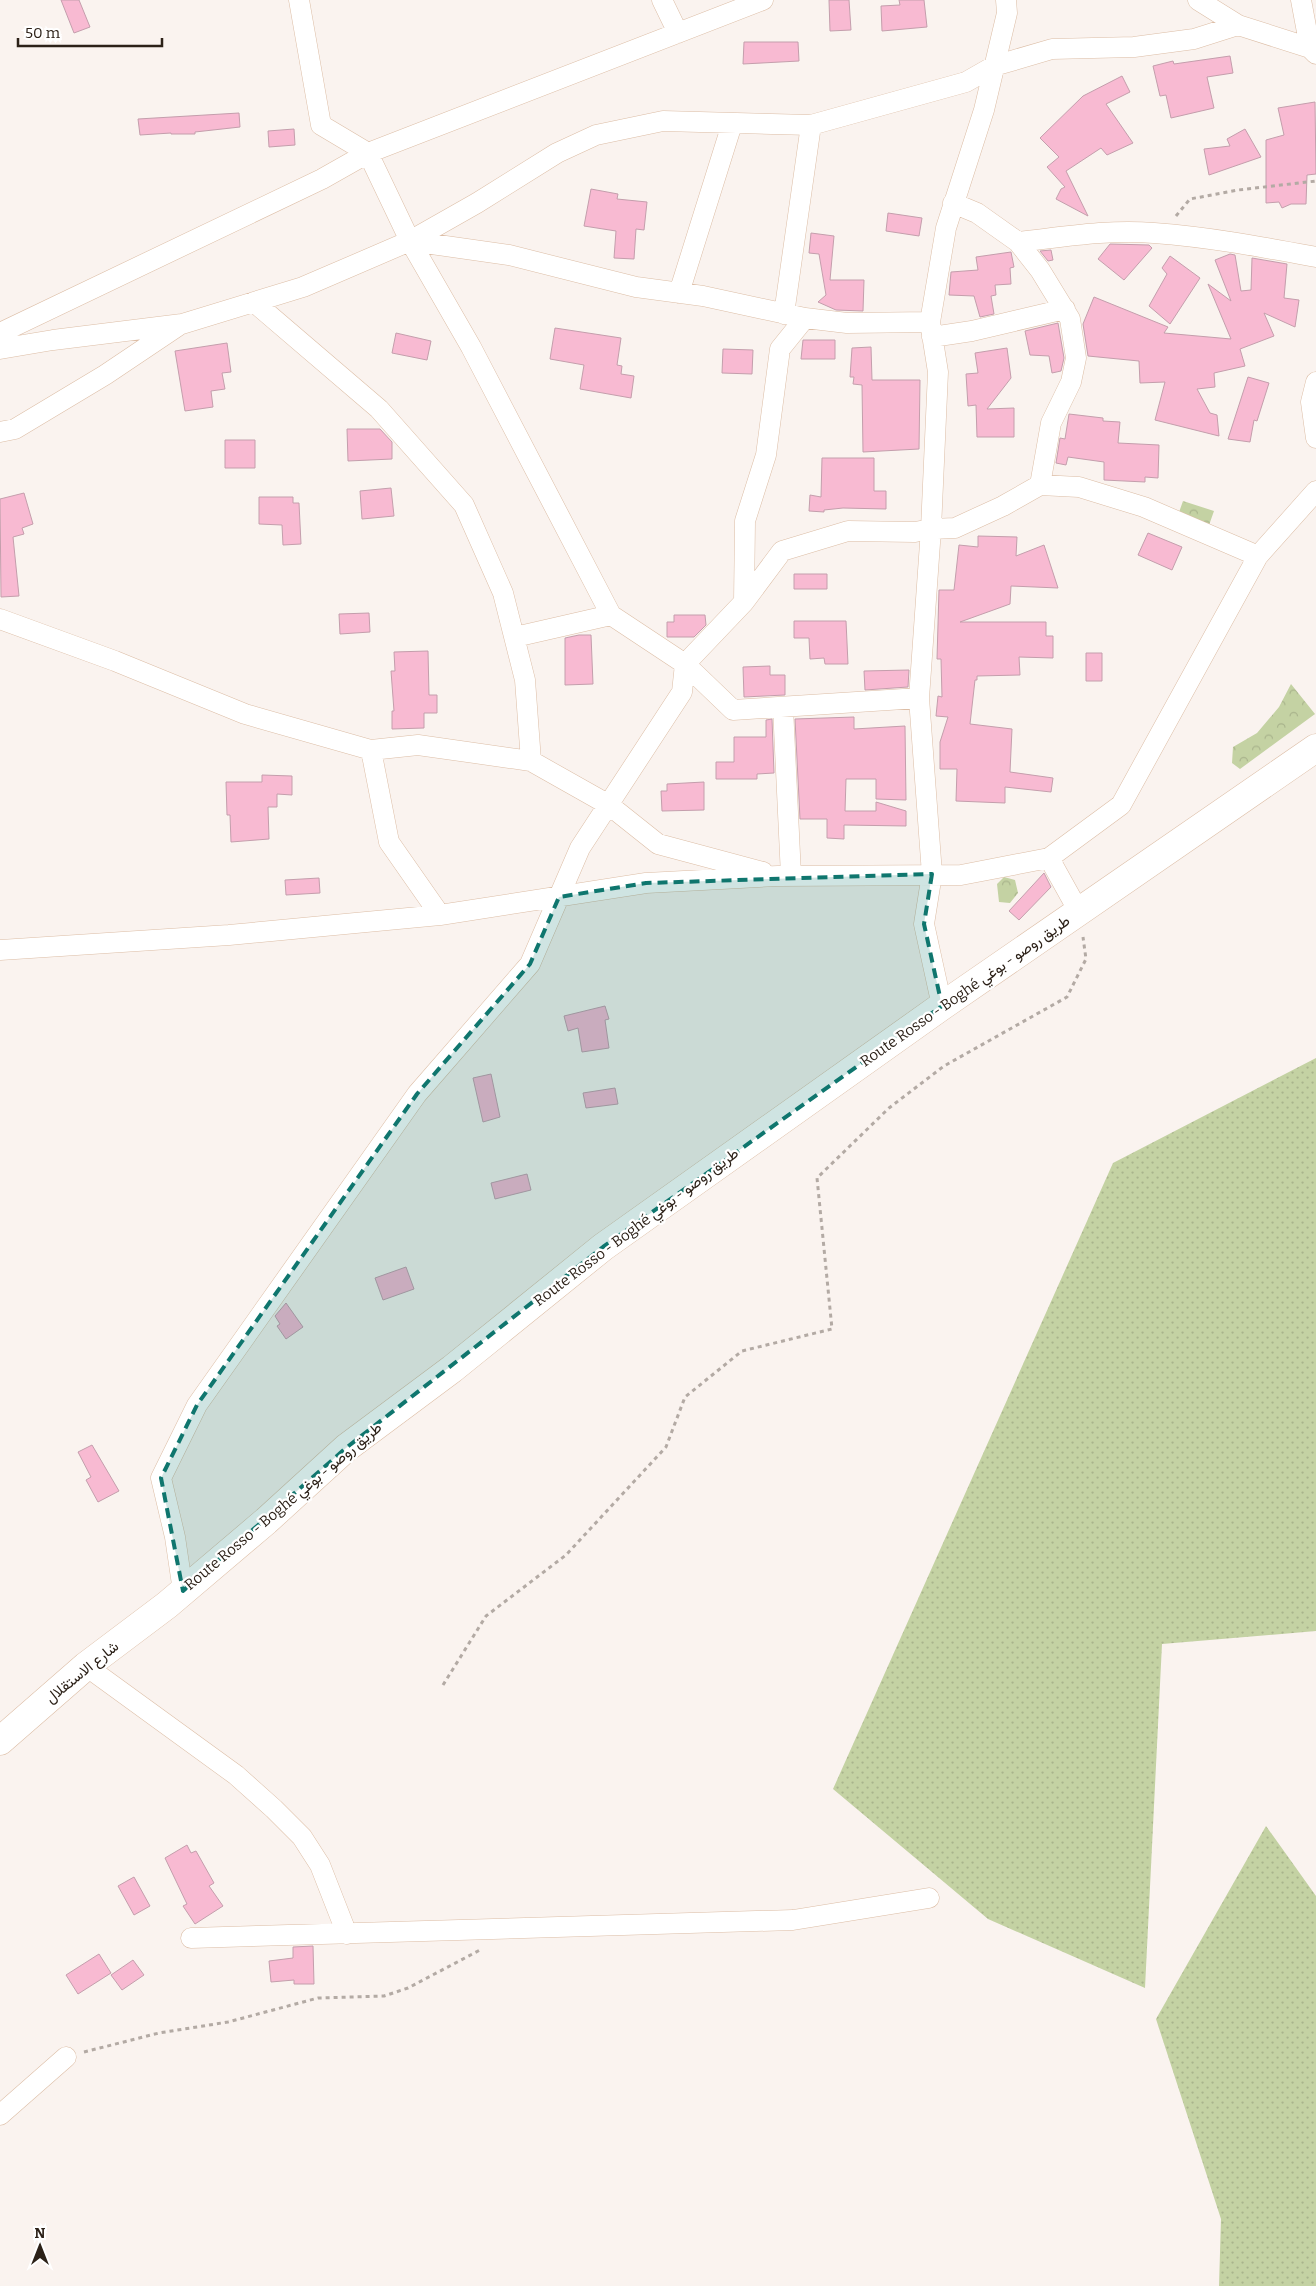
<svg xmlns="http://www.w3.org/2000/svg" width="1316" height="2286" font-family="Bitter,Vazirmatn,serif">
<defs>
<pattern id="grass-dots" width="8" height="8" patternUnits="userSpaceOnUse" patternTransform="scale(1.25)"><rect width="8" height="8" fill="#c4d2a3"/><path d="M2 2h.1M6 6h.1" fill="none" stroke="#a9b48c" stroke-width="1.8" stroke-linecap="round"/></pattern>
<pattern id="forest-crowns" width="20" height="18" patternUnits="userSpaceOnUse" patternTransform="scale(1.25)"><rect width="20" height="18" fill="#c4d2a3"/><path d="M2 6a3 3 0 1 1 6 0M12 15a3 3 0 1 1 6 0" fill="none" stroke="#a9b48c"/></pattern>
</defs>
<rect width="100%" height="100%" fill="#faf3ef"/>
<!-- grass -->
<path fill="url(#grass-dots)" d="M 1316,1058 L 1316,1631 L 1162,1644 L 1145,1988 L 988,1919 L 833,1789 L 1113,1163 Z
M 1266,1826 L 1316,1896 L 1316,2286 L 1219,2286 L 1221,2219 L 1156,2019 Z"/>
<!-- forest -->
<path fill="url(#forest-crowns)" d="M 1183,501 L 1214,511 L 1208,528 L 1177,518 Z
M 1291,684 L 1315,714 L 1240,769 L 1232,763 L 1233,747 L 1257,733 L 1279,707 Z
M 1004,877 L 1015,880 L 1018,893 L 1010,903 L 999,902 L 997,884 Z"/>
<!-- building -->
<path fill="#f8bad2" stroke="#c49eac" d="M 61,0 L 79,0 L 90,27 L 74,33 Z
M 829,0 L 849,0 L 851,30 L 830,31 Z
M 899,0 L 924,0 L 927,27 L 882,31 L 881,6 L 900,5 Z
M 744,42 L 798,42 L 799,61 L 743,64 Z
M 1230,56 L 1233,73 L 1207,77 L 1214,108 L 1171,118 L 1166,95 L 1160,96 L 1153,66 L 1173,61 L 1174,64 Z
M 1122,76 L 1130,92 L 1106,104 L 1133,143 L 1107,155 L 1101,148 L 1066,171 L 1088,216 L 1056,199 L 1061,189 L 1065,187 L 1047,167 L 1059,157 L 1040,138 L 1083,96 Z
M 1315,102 L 1316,174 L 1307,175 L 1306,204 L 1291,204 L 1282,208 L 1279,202 L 1266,203 L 1266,140 L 1284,135 L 1278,108 Z
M 239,113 L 240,127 L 195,132 L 195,134 L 171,134 L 171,133 L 140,135 L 138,119 Z
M 294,129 L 295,145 L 269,147 L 268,131 Z
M 1245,129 L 1261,157 L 1209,175 L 1204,149 L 1230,146 L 1227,139 Z
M 591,189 L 618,194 L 617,199 L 647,202 L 644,230 L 636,229 L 634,259 L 614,258 L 616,231 L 584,226 Z
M 888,213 L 922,218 L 919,236 L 886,231 Z
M 811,233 L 834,236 L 830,280 L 864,280 L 863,311 L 836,310 L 818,302 L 826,295 L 819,254 L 809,253 Z
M 1110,244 L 1149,245 L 1152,248 L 1124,280 L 1098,259 Z
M 1051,250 L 1053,260 L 1048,261 L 1040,251 Z
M 1011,252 L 1014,267 L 1010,268 L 1011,284 L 995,285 L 996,295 L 991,296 L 994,314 L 980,317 L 974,296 L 949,295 L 951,272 L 978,270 L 976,257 Z
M 1230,254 L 1235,255 L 1241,291 L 1251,290 L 1252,258 L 1287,264 L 1284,298 L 1299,300 L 1295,327 L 1264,313 L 1274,336 L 1240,349 L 1245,366 L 1214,373 L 1215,387 L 1197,389 L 1210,413 L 1217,415 L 1219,436 L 1155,420 L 1165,382 L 1140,383 L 1139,361 L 1088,356 L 1083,324 L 1094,297 L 1168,327 L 1164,333 L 1231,339 L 1208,284 L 1231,301 L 1215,260 Z
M 1170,256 L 1200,278 L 1170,324 L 1149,306 L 1167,274 L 1162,268 Z
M 1058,323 L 1064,358 L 1061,371 L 1052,373 L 1049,356 L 1030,355 L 1025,331 Z
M 555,328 L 621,338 L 617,365 L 622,366 L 621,374 L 634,376 L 631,398 L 580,389 L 584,365 L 550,359 Z
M 396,333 L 431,341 L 427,360 L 392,353 Z
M 803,340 L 835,340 L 835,359 L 801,359 Z
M 227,343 L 231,372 L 222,373 L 225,389 L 211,391 L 213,407 L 185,411 L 175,351 Z
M 871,347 L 872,380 L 920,380 L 919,449 L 863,452 L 862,385 L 853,384 L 854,377 L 850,377 L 852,348 Z
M 1007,348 L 1011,378 L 987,409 L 1014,408 L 1014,437 L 977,437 L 976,405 L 968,406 L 966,374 L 978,373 L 975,353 Z
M 723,349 L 753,350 L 752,374 L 722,373 Z
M 1248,377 L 1269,383 L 1257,421 L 1254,420 L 1250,442 L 1228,439 Z
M 1069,414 L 1103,418 L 1103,421 L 1120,422 L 1118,443 L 1159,445 L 1158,478 L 1145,477 L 1145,482 L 1104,480 L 1104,462 L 1068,457 L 1066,465 L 1056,463 L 1060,438 L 1065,439 Z
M 347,429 L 380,429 L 392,442 L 392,459 L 348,461 Z
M 225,440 L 255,440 L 255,468 L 225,468 Z
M 822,458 L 874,458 L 874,491 L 886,491 L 886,509 L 843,508 L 824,510 L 824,512 L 809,511 L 810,495 L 821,497 Z
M 391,488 L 394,516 L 362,519 L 360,491 Z
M 24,493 L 33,524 L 22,528 L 24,534 L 13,537 L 19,596 L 1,597 L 0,499 Z
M 259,497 L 293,497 L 293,503 L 299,503 L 301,544 L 283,545 L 282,525 L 259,524 Z
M 1148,533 L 1182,547 L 1172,570 L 1138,555 Z
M 978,536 L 1017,537 L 1016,556 L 1044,545 L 1058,588 L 1011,586 L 1010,604 L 960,622 L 1046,622 L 1046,636 L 1053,636 L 1053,658 L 1019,657 L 1020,675 L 977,676 L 977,680 L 975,680 L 970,724 L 1012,729 L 1010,772 L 1053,778 L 1051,792 L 1005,787 L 1005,803 L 956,801 L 957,769 L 940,769 L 940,742 L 948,717 L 936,716 L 938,696 L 942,697 L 941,659 L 937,659 L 939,590 L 954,590 L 959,545 L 978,547 Z
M 794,574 L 827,574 L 827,589 L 794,589 Z
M 369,613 L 370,632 L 340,634 L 339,614 Z
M 674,615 L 705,615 L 706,625 L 694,637 L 667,637 L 667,622 L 674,622 Z
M 794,621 L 846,621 L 848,664 L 825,664 L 824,658 L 810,659 L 809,638 L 794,638 Z
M 579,635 L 591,635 L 593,684 L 565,685 L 565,638 Z
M 428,651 L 429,695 L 437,695 L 437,713 L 424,713 L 424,728 L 392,729 L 392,711 L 394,711 L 391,671 L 395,671 L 394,652 Z
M 1086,653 L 1102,653 L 1102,681 L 1086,681 Z
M 770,666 L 770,675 L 785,675 L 785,695 L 744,697 L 743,667 Z
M 909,670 L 908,687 L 865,690 L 864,671 Z
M 854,717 L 854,729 L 905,726 L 906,800 L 876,799 L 876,779 L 846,779 L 845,811 L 876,811 L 876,802 L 906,811 L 906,826 L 844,825 L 844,839 L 827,838 L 827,819 L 800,819 L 795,719 Z
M 772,719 L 774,773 L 757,774 L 757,779 L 716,779 L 716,762 L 734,762 L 734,737 L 766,737 L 766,720 Z
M 262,775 L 292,776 L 292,795 L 277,794 L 277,807 L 268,807 L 269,839 L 231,842 L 230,815 L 227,815 L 226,782 L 262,782 Z
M 704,782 L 704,810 L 662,811 L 661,791 L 667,791 L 667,784 Z
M 1044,873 L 1051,887 L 1019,920 L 1009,911 Z
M 319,878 L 320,893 L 286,895 L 285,880 Z
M 605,1006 L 609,1019 L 605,1020 L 609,1048 L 582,1052 L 578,1028 L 568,1031 L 564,1016 Z
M 491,1074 L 500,1117 L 483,1122 L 473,1078 Z
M 615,1088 L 618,1104 L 586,1108 L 583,1093 Z
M 527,1174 L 531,1190 L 495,1199 L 491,1183 Z
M 406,1267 L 414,1289 L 383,1300 L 375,1278 Z
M 286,1303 L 303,1327 L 286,1339 L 277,1326 L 280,1324 L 275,1316 Z
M 92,1445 L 119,1491 L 98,1502 L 86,1480 L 91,1477 L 78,1452 Z
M 187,1845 L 191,1853 L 196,1851 L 214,1883 L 209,1886 L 223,1906 L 195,1924 L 183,1906 L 187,1904 L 165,1858 Z
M 134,1877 L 150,1906 L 134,1915 L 118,1886 Z
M 313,1946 L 314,1984 L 294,1984 L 294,1980 L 271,1982 L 269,1961 L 293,1958 L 293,1947 Z
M 99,1954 L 111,1973 L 78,1994 L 66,1975 Z
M 133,1960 L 144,1975 L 122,1990 L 111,1975 Z"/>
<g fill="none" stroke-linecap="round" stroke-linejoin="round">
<!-- minor casing -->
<g stroke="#dcbda5" stroke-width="21">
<path id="minor" d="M 299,0 L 321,125 L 368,153 L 410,241 L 471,347 L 611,615 L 685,664 L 733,710 L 919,698
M 662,0 L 678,33
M 1198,0 L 1238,25 L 1310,48 L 1316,54
M 1301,0 L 1310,48
M 953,203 L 977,213 L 1018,242 L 1040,270 L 1070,319 L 1076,358 L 1071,382 L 1051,423 L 1040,485
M 410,241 L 509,255 L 636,287 L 703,296 L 805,318
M 1018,242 C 1063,237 1109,229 1154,233 C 1209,237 1262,247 1316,257
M 679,293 L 732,124
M 254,302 L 379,409 L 464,505 L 503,593 L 525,680 L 531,761
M 784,314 L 811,125
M 930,322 L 938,372 L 931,529 L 919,698 L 932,874 L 924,924 L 942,1006
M 0,333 L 322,179 L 368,153 L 763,0
M 932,337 L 972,331 L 1065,309
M 0,349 L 53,340 L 182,324 L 303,287 L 410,241 L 477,203 L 557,153 L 596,135 L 663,121 L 811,125 L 966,82 L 994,66 L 1052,49 L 1134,47 L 1194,39 L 1238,25
M 1316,382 L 1311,402 L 1316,438
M 0,432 L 15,429 L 105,375 L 178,326
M 744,602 L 782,551 L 848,531 L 915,532 L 931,529 L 955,528 L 1003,506 L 1040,485 L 1079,487 L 1144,507 L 1258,556
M 0,619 L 115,661 L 245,714 L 371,750 L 418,745 L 531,761 L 609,805 L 658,844 L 763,872
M 515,637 L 611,615
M 783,707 L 791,876
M 371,750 L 389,842 L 440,915
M 1049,858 L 1079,912
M 0,950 L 229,935 L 440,915 L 646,883 L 778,876 L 961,875 L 1049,858 L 1121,805 L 1258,556 L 1316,491
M 183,1591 L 175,1537 L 161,1478 L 197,1405 L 417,1094 L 530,964 L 580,848 L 682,692 L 685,664 L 744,602 L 745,521 L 766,455 L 780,349 L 805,318 L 847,323 L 930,322 L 946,228 L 984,110 L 1007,13 L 1006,0
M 86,1666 L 236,1775 L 274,1809 L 302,1837 L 320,1865 L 347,1934
M 191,1938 L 793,1920 L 929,1898
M 0,2115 L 66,2057"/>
</g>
<!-- highway casing -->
<g stroke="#dcbda5" stroke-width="29">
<path id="highway" d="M 0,1741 L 86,1666 L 167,1605 L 266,1521 L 346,1448 L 452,1369 L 603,1247 L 942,1006 L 1316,748"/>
</g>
<!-- path -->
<path stroke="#b3aaa4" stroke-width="3" stroke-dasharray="4 4" stroke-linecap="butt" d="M 1176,216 L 1190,199 L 1238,190 L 1316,181
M 443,1685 L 486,1616 L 566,1555 L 666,1447 L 685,1397 L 742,1351 L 832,1329 L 817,1178 L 889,1108 L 944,1066 L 1067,997 L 1086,959 L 1083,937
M 84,2052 L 159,2033 L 228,2022 L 318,1998 L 384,1996 L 408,1988 L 480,1950"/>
<!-- minor -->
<use href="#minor" stroke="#fff" stroke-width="20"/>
<!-- highway -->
<use href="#highway" stroke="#fff" stroke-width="28"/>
</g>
<!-- marked area -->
<path fill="#0f766e" fill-opacity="0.2" stroke="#0f766e" stroke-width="4" stroke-dasharray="10 6" stroke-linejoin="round" d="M 932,874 L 924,924 L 942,1006 L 603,1247 L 346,1448 L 183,1591 L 161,1478 L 197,1405 L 417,1094 L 530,964 L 559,897 L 646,883 Z"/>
<g text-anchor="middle" stroke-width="4.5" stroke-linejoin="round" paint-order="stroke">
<!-- street labels -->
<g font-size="15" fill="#2c2118" stroke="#fff">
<text transform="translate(965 991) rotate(-35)" y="5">Route Rosso - Boghé طريق روصو - بوغي</text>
<text transform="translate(636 1227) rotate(-37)" y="5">Route Rosso - Boghé طريق روصو - بوغي</text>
<text transform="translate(283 1506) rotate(-40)" y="5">Route Rosso - Boghé طريق روصو - بوغي</text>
<text transform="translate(82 1672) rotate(-39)" y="5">شارع الاستقلال</text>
</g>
</g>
<!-- north arrow -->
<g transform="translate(40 2246)" stroke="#ffffff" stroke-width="4" paint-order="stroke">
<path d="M0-4L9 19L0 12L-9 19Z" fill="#2c2118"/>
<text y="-8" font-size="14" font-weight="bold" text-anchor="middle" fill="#2c2118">N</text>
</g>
<!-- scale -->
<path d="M18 38v8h144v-8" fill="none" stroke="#2c2118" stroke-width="2.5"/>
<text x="25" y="38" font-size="15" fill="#2c2118" stroke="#ffffff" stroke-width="4" paint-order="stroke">50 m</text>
</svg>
